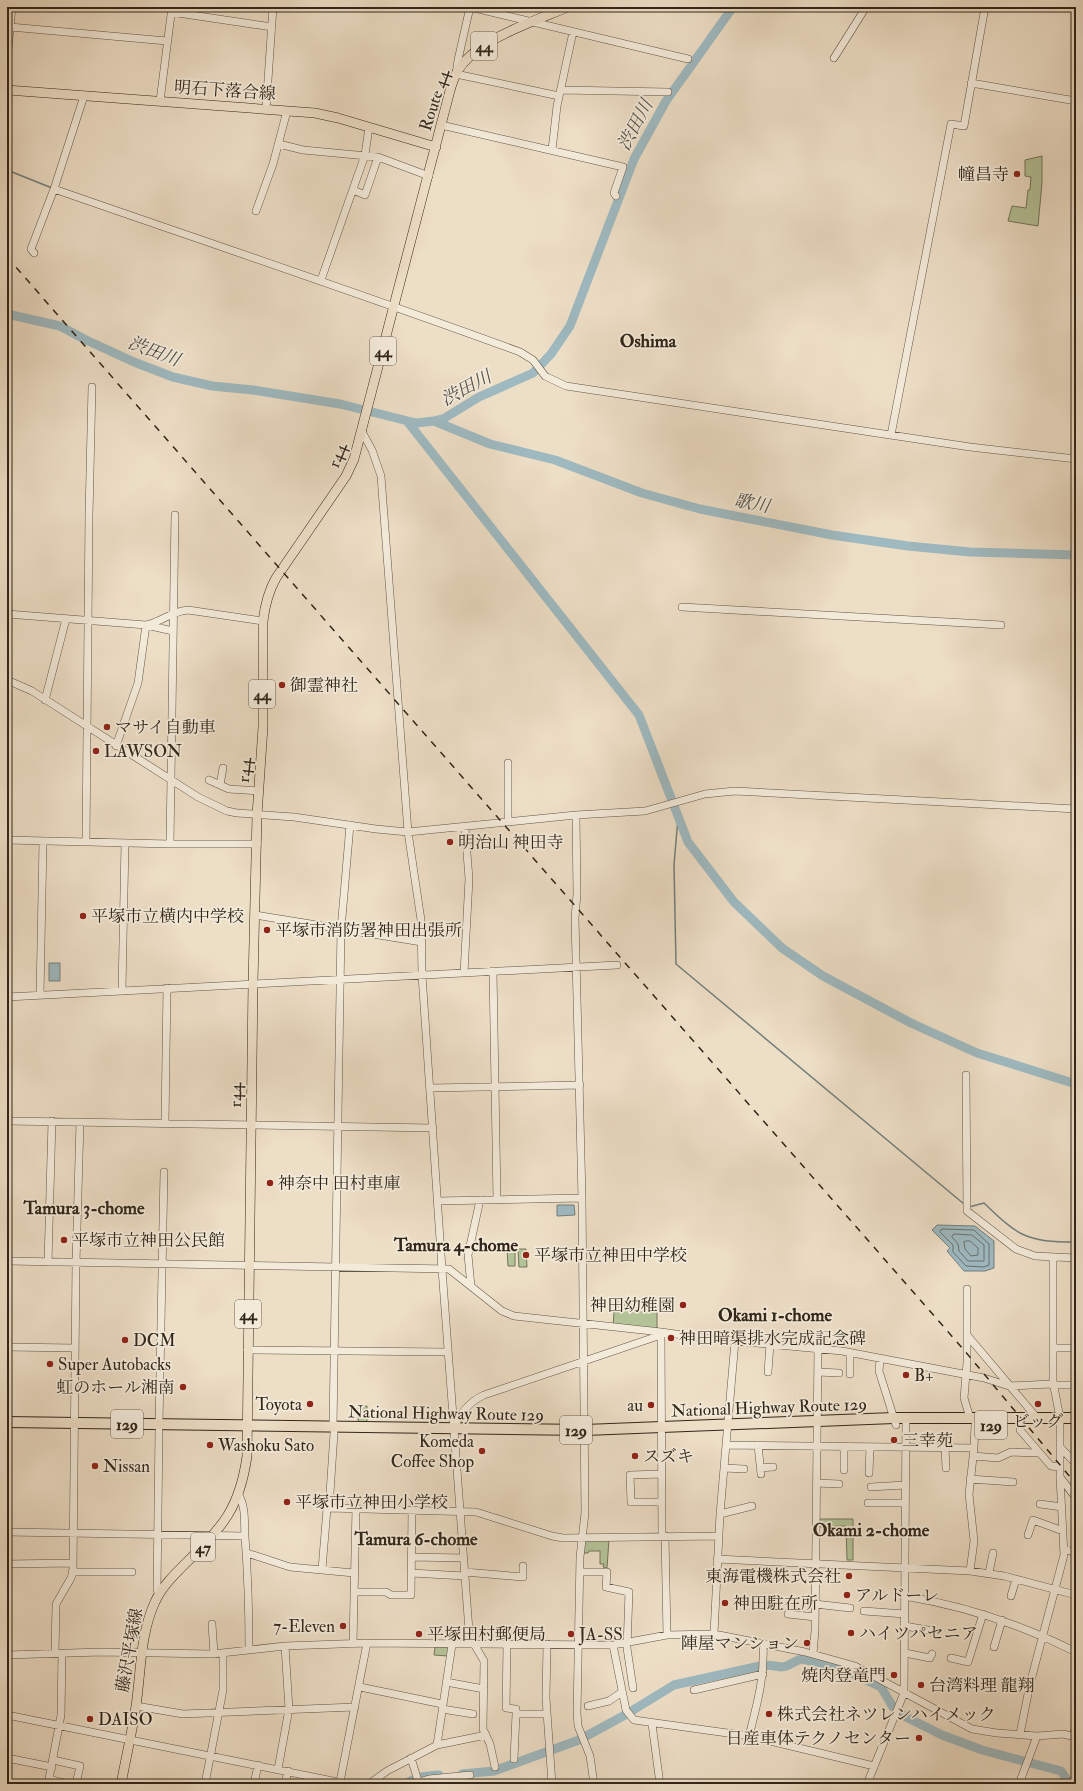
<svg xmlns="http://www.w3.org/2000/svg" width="1083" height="1791" font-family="'IM FELL Double Pica','Noto Serif JP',serif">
<rect width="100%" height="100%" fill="#eddec6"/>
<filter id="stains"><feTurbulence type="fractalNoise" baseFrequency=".005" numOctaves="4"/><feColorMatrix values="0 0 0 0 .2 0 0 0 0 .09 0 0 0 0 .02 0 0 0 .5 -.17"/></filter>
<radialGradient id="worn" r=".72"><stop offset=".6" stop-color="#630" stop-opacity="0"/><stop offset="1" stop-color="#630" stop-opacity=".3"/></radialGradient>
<!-- green -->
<path fill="#b4c298" stroke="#727458" d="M 1042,156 L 1042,183 L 1038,226 L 1008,221 L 1012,206 L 1026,208 L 1028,190 L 1030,190 L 1031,177 L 1025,176 L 1025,160 Z
M 515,1248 L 515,1266 L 508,1266 L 507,1249 Z
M 518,1249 L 526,1249 L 527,1267 L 519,1267 Z
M 615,1299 L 657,1303 L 657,1330 L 613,1326 Z
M 359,1406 L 367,1406 L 367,1423 L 358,1423 Z
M 818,1519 L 853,1519 L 853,1560 L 847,1560 L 846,1526 L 818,1527 Z
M 609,1539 L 607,1568 L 603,1567 L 604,1564 L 600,1564 L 600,1551 L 589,1551 L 588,1553 L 583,1553 L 583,1541 Z
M 435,1647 L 449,1647 L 448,1656 L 434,1655 Z"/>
<!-- water -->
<path fill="#9eb9c0" stroke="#727e7d" d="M 49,963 L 60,963 L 60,981 L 49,981 Z
M 557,1205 L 574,1205 L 575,1215 L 557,1216 Z
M 937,1225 L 975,1226 L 994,1241 L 994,1268 L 985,1271 L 964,1271 L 947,1251 L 950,1248 L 932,1230 Z"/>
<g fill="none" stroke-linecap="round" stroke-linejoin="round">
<!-- shore -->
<path stroke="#68706c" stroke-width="1" d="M 942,1229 L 974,1230 L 989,1244 L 989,1265 L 984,1267 L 966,1266 L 953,1252 L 953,1245 L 940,1232 Z
M 954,1234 L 972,1235 L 984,1245 L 984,1261 L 968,1261 L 959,1251 L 958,1244 L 952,1237 Z
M 966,1241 L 970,1241 L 978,1248 L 978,1255 L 971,1256 L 965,1249 L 964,1242 Z"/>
<!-- stream -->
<path stroke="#727e7d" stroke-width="1.5" d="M 7,80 L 9,80 L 9,87
M 7,107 L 8,93
M 7,170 L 52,188
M 678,818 L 674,865 L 676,964 L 964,1204
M 969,1207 L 984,1203 C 1019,1237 1027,1242 1076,1242"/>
<!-- river -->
<path stroke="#9eb9c0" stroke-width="9" d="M 7,314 L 60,326 L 84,339 L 134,362 L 173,377 L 212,386 L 253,390 L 340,404 L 416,423 L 434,421 L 443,419 L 479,397 L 533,373 L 551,354 L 570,326 L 634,159 L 666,101 L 733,7
M 407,421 L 639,715 L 688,842 L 734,902 L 782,948 L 823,976 L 911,1023 L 977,1053 L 1076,1084
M 434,421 L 490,444 L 555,460 L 642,493 L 700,509 L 832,535 L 908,546 L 970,552 L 1076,555
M 462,1774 L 494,1771 L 579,1740 L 625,1715 L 674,1685 L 760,1666 C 768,1664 774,1666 782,1667 C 789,1667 795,1660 802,1659 L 839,1667 L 881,1687 L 893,1707 L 906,1717 L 942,1735 L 982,1750 L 1061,1771 L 1070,1784
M 406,1784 C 416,1776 427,1776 439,1775"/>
<!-- minor casing -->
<g stroke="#605444" stroke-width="8">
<path id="minor" d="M 470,7 L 688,59
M 470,7 L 458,60 L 456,74 L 559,96
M 171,12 L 272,27
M 10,27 L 167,41
M 834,58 L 866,7
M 7,61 L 12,7
M 971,83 L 1076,101
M 561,90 L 668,92
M 160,101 L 172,7
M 266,109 L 273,7
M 441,125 L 623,167 L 614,193 L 616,196
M 279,144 L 303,150 L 378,157 L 429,176
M 552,150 L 557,106 L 573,32
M 54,189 C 209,243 365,295 520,352 L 533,360 L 545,376 L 566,386 L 970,447 L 1076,459
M 353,190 L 365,195 L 378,157
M 256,211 L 273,164 L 287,111
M 34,253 L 31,249 L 54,189 L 84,96
M 321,280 L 365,155 L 369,127
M 362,432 L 372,450 L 381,476 L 408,832 L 421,920 L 422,975 L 442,1269 L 470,1644
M 891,435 L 951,124 L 964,126 L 985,7
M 682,607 L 1001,625
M 7,614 L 146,625 L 173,631
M 7,680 L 32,691 L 198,797 L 227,811 L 237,813 L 294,817 L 376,829 L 408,832 L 576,815 L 645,811 L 705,794 L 735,791 L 1076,809
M 45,700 L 66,619
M 116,746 L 138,683 L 146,625 C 161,622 172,611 188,610 L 263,621
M 209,780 L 229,789 L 258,791
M 220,785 L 223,768
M 576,815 L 577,894 L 575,918 L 582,1198 L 585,1513 L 580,1557 L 577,1713 L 578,1726 L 590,1756 L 594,1784
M 508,822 L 508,763
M 7,840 L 170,844 L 257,844
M 86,842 L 89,515 L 92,387
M 170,844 L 175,515
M 255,915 L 422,942
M 493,971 L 497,1199
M 464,973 L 469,879 L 465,827
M 122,990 L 125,843
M 40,995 L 43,841
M 7,997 L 617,965
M 966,1075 L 967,1211 L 1016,1249 L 1035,1256 L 1076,1258
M 430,1088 L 580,1085
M 7,1121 L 433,1128
M 165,1123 L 167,988
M 438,1201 L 582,1198
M 1053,1258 L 1053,1385 L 1076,1385
M 7,1261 L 449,1269 L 502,1311 L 514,1316 L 661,1332 L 704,1338 L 842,1351 L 984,1378 L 1009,1386 L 1051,1384 L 1054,1387 L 1060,1418 L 1060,1477 L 1064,1555 L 1030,1684 L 1020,1734
M 48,1262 L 52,1121
M 471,1286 L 468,1255 L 480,1200
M 967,1289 L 967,1363 L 964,1398 L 970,1418
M 661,1332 L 662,1536
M 967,1335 L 1037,1418
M 7,1347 L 75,1348
M 1053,1348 L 1076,1348
M 247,1350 L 447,1352
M 880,1359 L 879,1371 L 896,1425
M 768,1372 L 770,1344
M 818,1372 L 839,1373
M 850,1374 L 850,1353
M 159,1424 L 164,1172
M 1020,1424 L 1020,1430 L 1051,1466 L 1059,1467
M 333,1427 L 341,929 L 350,825
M 454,1428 C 460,1413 469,1402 484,1395 L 661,1335
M 334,1433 L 329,1508 L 476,1512 L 552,1536 L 563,1538 L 719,1536
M 726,1445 L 974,1448
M 758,1445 L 761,1474
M 844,1446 L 844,1470
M 1060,1447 L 1076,1464
M 945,1448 L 946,1468
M 973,1456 L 998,1458 L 1011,1452 L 1039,1453
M 724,1468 L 744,1469
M 760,1468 L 773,1467
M 869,1473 L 870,1447
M 662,1474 L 630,1475 L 631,1502 L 662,1502
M 1060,1477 L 1076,1498
M 970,1479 L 1013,1482
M 817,1483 L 839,1484
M 871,1487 L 905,1485
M 239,1495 C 246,1508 244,1522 245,1537 C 248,1575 249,1612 249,1650
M 868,1503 L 905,1503
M 1040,1504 L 1062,1507
M 720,1514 L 752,1506
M 7,1532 L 245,1536
M 1028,1535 L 1033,1520 L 1063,1531
M 665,1536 L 667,1635
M 1064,1549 L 1076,1553
M 247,1553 L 290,1567 L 354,1573
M 411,1557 L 464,1558
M 717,1559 L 970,1571 L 1004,1576 L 1076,1595
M 7,1564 L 72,1563
M 322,1569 L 327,1509 L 329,1508
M 970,1571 L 974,1541 L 969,1494 L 974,1448 L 975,1425
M 72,1572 L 132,1572
M 465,1572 L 523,1577 L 523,1566
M 580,1572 L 607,1572 L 606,1587 L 629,1592 L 627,1648 L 633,1688
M 411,1573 L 465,1576
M 989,1573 L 993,1553
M 354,1592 L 386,1592 L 391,1595 L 411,1595 L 412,1511
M 159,1594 L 157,1590 L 159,1431
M 904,1596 C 966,1606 1020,1624 1076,1652
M 1011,1596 L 1016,1579
M 815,1604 L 850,1608
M 864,1611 L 905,1614
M 788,1614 L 815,1617
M 212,1624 L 214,1654
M 905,1626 L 933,1631
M 714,1634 L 720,1514 L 735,1341
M 353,1644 L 356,1508
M 474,1644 L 484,1661 L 483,1729 L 490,1744 L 495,1767
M 547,1644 L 546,1698 L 552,1784
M 507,1645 L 506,1708 L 516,1709 L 516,1714 L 547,1714
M 613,1645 L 626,1710 L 634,1720 L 749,1736 L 874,1766
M 994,1647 L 1002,1620
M 55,1653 L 56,1604 L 71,1578 L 73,1571 L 76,1263 L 80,1122
M 905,1653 L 930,1658 L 932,1654
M 813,1654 L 815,1631 L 818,1348
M 7,1655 L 101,1652 L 212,1654 L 285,1646 L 367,1643 L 613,1645 L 667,1635 L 714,1634 L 805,1652 L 855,1666 L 972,1729 L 997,1733 L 1037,1736 L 1063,1734 L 1076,1737
M 951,1658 L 968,1662 L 983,1614
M 446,1682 L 484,1689
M 360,1687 L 442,1704
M 694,1690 L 763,1674
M 136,1706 L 183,1714 L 355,1707
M 588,1706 L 609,1701 L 622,1692
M 442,1709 L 473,1714
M 7,1715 L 348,1784
M 652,1724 L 660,1784
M 749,1736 C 757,1704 765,1677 763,1643
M 1073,1736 L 1076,1726
M 437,1745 L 452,1645
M 7,1758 L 52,1767
M 411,1758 L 419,1784
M 514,1759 L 516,1714
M 53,1760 L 80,1766 L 76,1784
M 278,1769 L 289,1709 L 285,1646
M 49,1779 L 68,1784
M 340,1782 L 367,1643
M 48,1784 L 61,1715 L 62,1653
M 205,1784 L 223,1690 L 223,1653
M 254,1784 L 258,1765
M 285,1784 L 288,1771
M 369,1784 L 387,1771 L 437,1745 L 486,1735
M 413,1784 L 429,1779 L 470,1775
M 867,1784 L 904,1693 L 906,1418
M 1019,1784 L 1037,1736"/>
</g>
<!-- major casing -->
<g stroke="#312619" stroke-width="10">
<path id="major" d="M 7,90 L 315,113 L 338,118 L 436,147
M 121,1784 C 126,1758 132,1732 136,1706 C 141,1672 140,1634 155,1602 C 162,1586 175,1574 187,1562 C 223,1527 240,1507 247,1456 L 253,983 L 257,815 L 263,727 L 263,621 C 265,605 268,592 276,578 L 346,476 L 354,459 L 448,98 C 450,90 452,82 456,74 C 473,40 535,21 568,7"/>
</g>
<!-- highway casing -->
<g stroke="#312619" stroke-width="12">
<path id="highway" d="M 7,1422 L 585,1430 L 894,1418 L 1076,1418"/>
</g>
<!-- minor -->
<use href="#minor" stroke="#f3eada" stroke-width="7"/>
<!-- major -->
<use href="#major" stroke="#eddec6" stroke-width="9"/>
<!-- highway -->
<use href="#highway" stroke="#eddec6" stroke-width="10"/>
<!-- rail -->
<path stroke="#312619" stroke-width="1.5" stroke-dasharray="7 7" stroke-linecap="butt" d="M 7,257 L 964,1350 L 1076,1484"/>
</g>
<!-- markers -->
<g fill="#8f2418" stroke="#f3eada" stroke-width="1.5">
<circle cx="1017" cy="174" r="4"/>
<circle cx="282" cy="685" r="4"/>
<circle cx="107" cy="727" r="4"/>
<circle cx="96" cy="751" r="4"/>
<circle cx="450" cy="842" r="4"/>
<circle cx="83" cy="916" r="4"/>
<circle cx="267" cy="930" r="4"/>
<circle cx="270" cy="1183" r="4"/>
<circle cx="64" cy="1240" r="4"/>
<circle cx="526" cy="1255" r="4"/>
<circle cx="683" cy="1305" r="4"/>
<circle cx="671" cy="1338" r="4"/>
<circle cx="125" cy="1340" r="4"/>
<circle cx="50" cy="1364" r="4"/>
<circle cx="906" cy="1375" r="4"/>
<circle cx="183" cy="1387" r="4"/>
<circle cx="310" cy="1404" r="4"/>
<circle cx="1038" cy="1404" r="4"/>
<circle cx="651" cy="1405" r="4"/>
<circle cx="894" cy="1440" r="4"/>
<circle cx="210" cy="1445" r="4"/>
<circle cx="482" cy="1451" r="4"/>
<circle cx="635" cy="1456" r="4"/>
<circle cx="95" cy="1466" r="4"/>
<circle cx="287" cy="1502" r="4"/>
<circle cx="849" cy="1576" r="4"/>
<circle cx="847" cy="1595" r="4"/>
<circle cx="725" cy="1603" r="4"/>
<circle cx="343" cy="1626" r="4"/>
<circle cx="851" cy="1633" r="4"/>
<circle cx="419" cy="1634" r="4"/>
<circle cx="571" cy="1634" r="4"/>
<circle cx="807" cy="1643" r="4"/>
<circle cx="894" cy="1675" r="4"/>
<circle cx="921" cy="1685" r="4"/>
<circle cx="769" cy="1714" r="4"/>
<circle cx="90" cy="1719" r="4"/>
<circle cx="919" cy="1738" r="4"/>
</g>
<g text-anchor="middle" stroke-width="3.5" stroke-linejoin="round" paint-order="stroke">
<!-- shield labels -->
<g fill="#f3eada" stroke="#6b6153" stroke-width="1">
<rect x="471" y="32" width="26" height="28" rx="3"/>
<rect x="370" y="337" width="26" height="28" rx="3"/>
<rect x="249" y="680" width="26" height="28" rx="3"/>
<rect x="235" y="1300" width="26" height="28" rx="3"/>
<rect x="111" y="1410" width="32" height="28" rx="3"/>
<rect x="975" y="1411" width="32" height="28" rx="3"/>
<rect x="560" y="1416" width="32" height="28" rx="3"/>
<rect x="191" y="1533" width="24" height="28" rx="3"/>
</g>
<g font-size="16" font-weight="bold" fill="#312619">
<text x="484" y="52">44</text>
<text x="383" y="357">44</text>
<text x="262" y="700">44</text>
<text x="248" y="1320">44</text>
<text x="127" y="1430">129</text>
<text x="991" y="1431">129</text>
<text x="576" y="1436">129</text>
<text x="203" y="1553">47</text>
</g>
<!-- street labels -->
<g font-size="17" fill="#312619" stroke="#f3eada">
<text transform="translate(225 90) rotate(4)" y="6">明石下落合線</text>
<text transform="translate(434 100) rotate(-72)" y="6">Route 44</text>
<text transform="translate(337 455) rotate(-68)" y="6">r44</text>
<text transform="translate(244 770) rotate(-84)" y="6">r44</text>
<text transform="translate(235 1095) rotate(-89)" y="6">r44</text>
<text transform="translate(769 1407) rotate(-2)" y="6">National Highway Route 129</text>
<text transform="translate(446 1413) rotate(1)" y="6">National Highway Route 129</text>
<text transform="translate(129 1650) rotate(-80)" y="6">藤沢平塚線</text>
</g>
<!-- poi labels -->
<g font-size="17" fill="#312619" stroke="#f3eada" text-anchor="start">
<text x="1009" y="180" text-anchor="end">幢昌寺</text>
<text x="290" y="691">御霊神社</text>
<text x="115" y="733">マサイ自動車</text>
<text x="104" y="757">LAWSON</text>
<text x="458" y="848">明治山 神田寺</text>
<text x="91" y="922">平塚市立横内中学校</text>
<text x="275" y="936">平塚市消防署神田出張所</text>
<text x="278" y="1189">神奈中 田村車庫</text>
<text x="72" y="1246">平塚市立神田公民館</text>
<text x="534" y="1261">平塚市立神田中学校</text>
<text x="675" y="1311" text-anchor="end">神田幼稚園</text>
<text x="679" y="1344">神田暗渠排水完成記念碑</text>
<text x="133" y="1346">DCM</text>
<text x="58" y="1370">Super Autobacks</text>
<text x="914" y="1381">B+</text>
<text x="175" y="1393" text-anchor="end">虹のホール湘南</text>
<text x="302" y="1410" text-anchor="end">Toyota</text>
<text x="643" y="1411" text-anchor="end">au</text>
<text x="1038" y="1427" text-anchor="middle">ビッグ</text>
<text x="902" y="1446">三幸苑</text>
<text x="474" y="1447" text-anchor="end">Komeda<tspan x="474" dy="20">Coffee Shop</tspan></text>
<text x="218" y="1451">Washoku Sato</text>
<text x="643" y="1462">スズキ</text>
<text x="103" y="1472">Nissan</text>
<text x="295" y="1508">平塚市立神田小学校</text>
<text x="841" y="1582" text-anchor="end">東海電機株式会社</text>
<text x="855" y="1601">アルドーレ</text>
<text x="733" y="1609">神田駐在所</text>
<text x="335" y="1632" text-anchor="end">7-Eleven</text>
<text x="859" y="1639">ハイツパセニア</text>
<text x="427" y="1640">平塚田村郵便局</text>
<text x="579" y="1640">JA-SS</text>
<text x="799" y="1649" text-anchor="end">陣屋マンション</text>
<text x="886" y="1681" text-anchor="end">焼肉登竜門</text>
<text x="929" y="1691">台湾料理 龍翔</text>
<text x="777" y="1720">株式会社ネツレンハイメック</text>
<text x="98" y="1725">DAISO</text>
<text x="911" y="1744" text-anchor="end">日産車体テクノセンター</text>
</g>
<!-- water labels -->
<g font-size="18" font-style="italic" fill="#52524b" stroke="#f3eada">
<text transform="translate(635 125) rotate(-62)" y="6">渋田川</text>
<text transform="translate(154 351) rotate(21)" y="6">渋田川</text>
<text transform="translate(466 388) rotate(-28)" y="6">渋田川</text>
<text transform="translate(752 503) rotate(11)" y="6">歌川</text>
</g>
<!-- neighbourhood labels -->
<g font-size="18" font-weight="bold" fill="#312619" stroke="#f3eada">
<text x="648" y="347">Oshima</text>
<text x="84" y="1214">Tamura 3-chome</text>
<text x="456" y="1251">Tamura 4-chome</text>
<text x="775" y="1321">Okami 1-chome</text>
<text x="871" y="1536">Okami 2-chome</text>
<text x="416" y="1545">Tamura 6-chome</text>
</g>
</g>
<!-- margin -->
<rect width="1083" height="1791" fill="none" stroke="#eddec6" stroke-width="24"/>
<rect x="8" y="8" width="1067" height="1775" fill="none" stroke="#312619" stroke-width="2"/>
<rect x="12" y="12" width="1059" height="1767" fill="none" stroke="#312619"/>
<rect width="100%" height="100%" filter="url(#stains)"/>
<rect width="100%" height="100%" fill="url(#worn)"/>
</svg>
